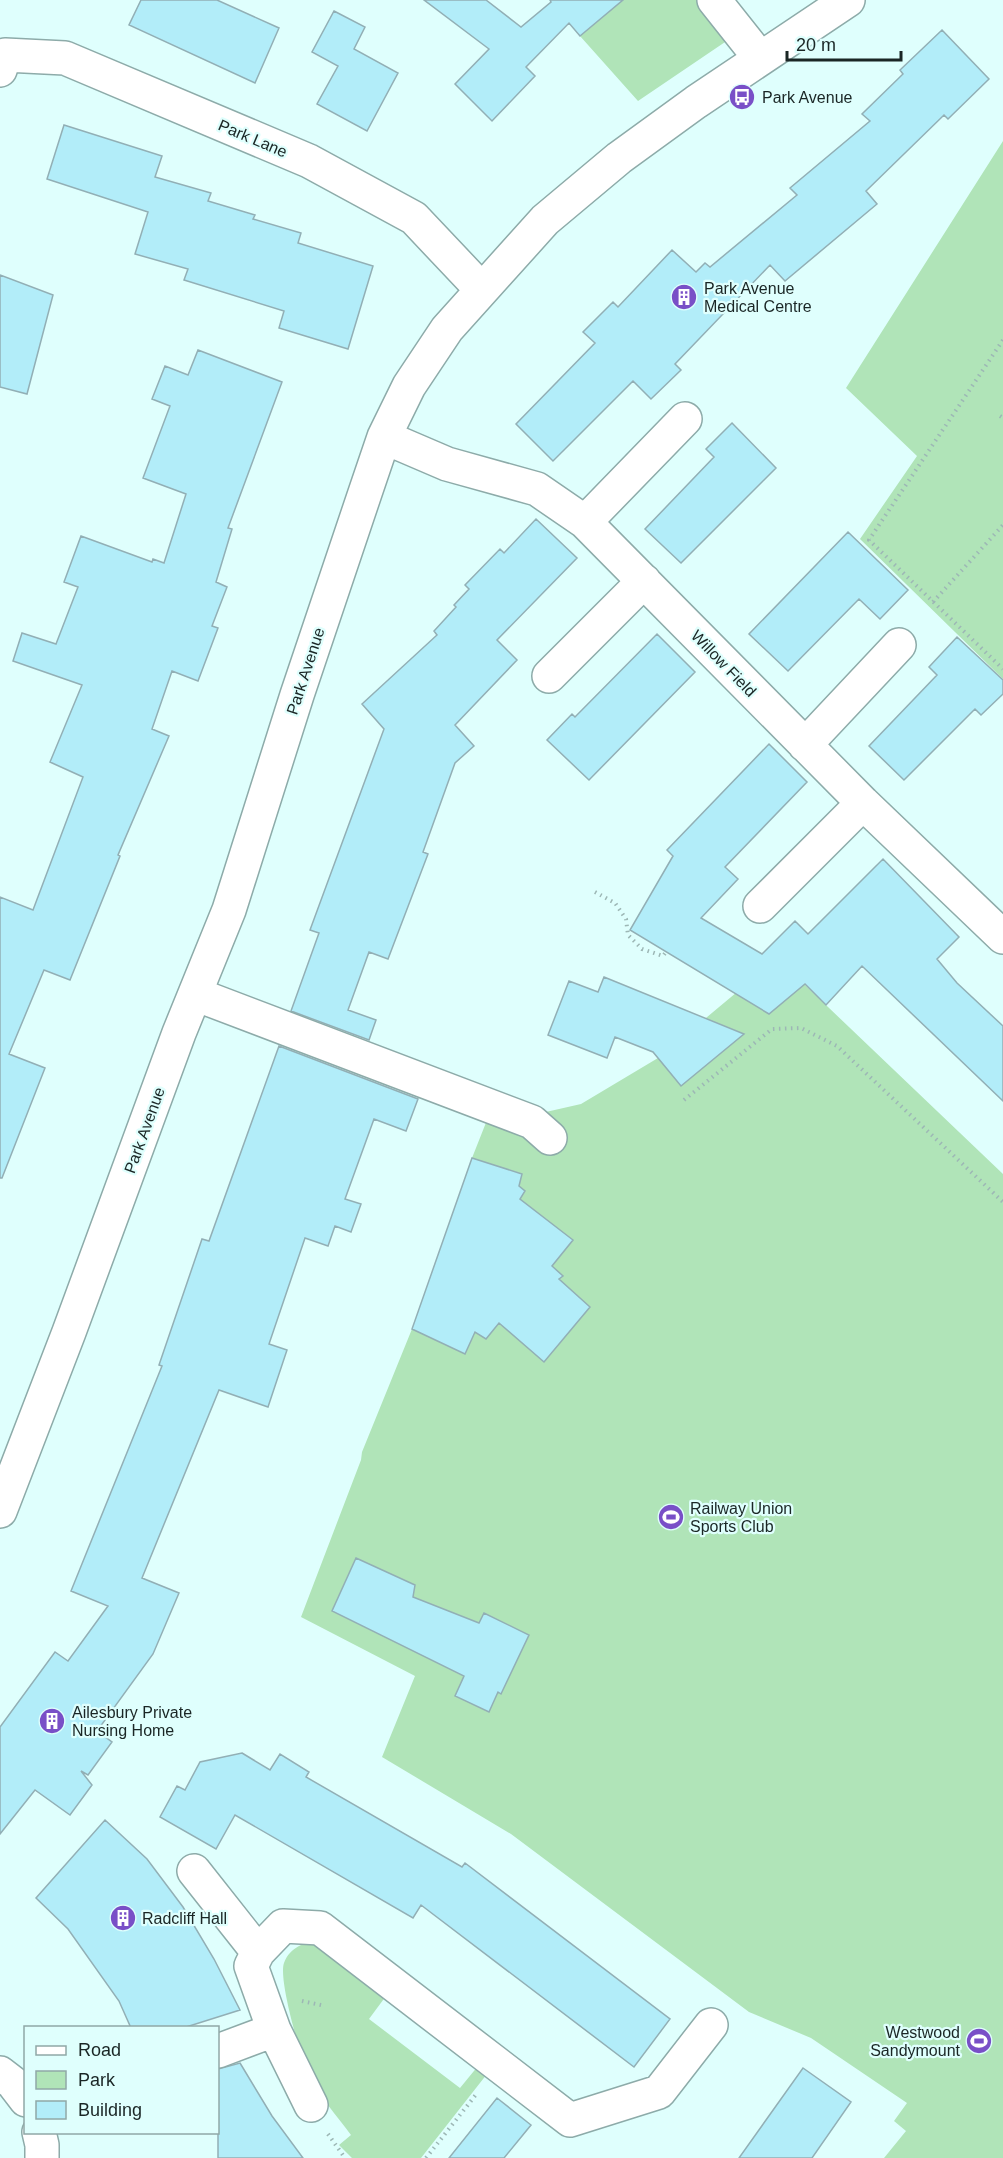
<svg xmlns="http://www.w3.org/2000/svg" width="1003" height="2158" font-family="Arial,sans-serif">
<rect width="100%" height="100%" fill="#dffffd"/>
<!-- green -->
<path fill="#b0e4b8" d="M 623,0 L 696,0 L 731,38 L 638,101 L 580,36 Z
M 1003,141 L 1003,679 L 860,539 L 917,456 L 846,388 Z
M 779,957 L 806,986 L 1003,1174 L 1003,2158 L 884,2158 L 906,2131 L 894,2121 L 907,2103 L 811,2038 L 749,2012 L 511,1834 L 382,1757 L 415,1676 L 301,1617 L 361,1460 L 362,1452 L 412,1329 L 472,1158 L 489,1115 L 537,1114 L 581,1104 L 658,1058 Z
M 320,1940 L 386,1996 L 369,2019 L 460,2088 L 478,2066 L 487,2074 L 421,2158 L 352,2158 L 339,2145 L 351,2135 C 337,2116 319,2096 309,2075 C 301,2058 278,1979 284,1963 C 290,1947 305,1942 320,1940 Z"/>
<!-- building -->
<path fill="#b2edf9" stroke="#92afb5" stroke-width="1.5" d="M 141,0 L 217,0 L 279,28 L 255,83 L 129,25 Z
M 424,0 L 486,0 L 521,27 L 551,2 L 550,0 L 623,0 L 580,36 L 569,23 L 526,67 L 535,76 L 492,121 L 455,84 L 489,49 Z
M 334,11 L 365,27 L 354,49 L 398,73 L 367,131 L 317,104 L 338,66 L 312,52 Z
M 942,30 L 989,79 L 948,119 L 944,115 L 866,191 L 877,204 L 785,281 L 770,265 L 675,364 L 681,370 L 651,399 L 633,381 L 553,461 L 516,424 L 595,343 L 583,332 L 613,302 L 618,307 L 672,250 L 696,272 L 705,263 L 710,267 L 797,195 L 790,188 L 870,121 L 862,114 L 903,74 L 900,70 Z
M 64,125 L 162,156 L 155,177 L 211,193 L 208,201 L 255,215 L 253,219 L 301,233 L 298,243 L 373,266 L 348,349 L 279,328 L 284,311 L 184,280 L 188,269 L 135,254 L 148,212 L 47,179 Z
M 0,275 L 53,295 L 27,394 L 0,387 Z
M 198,350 L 282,382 L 228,528 L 232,529 L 216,582 L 227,587 L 212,626 L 218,628 L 198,681 L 172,671 L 152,729 L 169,736 L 118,855 L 120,856 L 70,980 L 44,970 L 9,1054 L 45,1068 L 2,1178 L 0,1178 L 0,897 L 33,910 L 83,777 L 50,762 L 82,685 L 13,661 L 22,633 L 56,644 L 78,587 L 64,582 L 81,536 L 152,562 L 153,559 L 164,563 L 186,494 L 143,478 L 170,406 L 152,399 L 165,366 L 188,375 Z
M 732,423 L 776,468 L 681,563 L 645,529 L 714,457 L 706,449 Z
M 536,519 L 577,558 L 497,640 L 517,660 L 455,725 L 474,746 L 455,763 L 423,852 L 428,854 L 388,959 L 369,952 L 348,1010 L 376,1020 L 369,1040 L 291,1011 L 319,933 L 310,930 L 384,729 L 362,704 L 437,635 L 434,631 L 456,607 L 454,605 L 469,589 L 465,585 L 500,549 L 504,553 Z
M 848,532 L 908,590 L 880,619 L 859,599 L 788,671 L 749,634 Z
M 657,634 L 695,672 L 589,780 L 547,740 L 572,714 L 575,717 Z
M 957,637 L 1003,680 L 1003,694 L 981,715 L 975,709 L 904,780 L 869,746 L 937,675 L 929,667 Z
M 769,744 L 807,782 L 725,867 L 738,879 L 701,918 L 762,954 L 795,921 L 808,934 L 883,859 L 959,937 L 937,959 L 957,983 L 1003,1026 L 1003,1101 L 862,966 L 826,1005 L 805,984 L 769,1014 L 630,930 L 673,856 L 667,850 Z
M 604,977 L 744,1034 L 681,1086 L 653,1052 L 615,1037 L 607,1058 L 548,1035 L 569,981 L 598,992 Z
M 279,1046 L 418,1099 L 406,1131 L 374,1119 L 345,1199 L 361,1204 L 351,1232 L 335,1226 L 328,1246 L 305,1238 L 269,1344 L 287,1350 L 268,1407 L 219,1390 L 142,1578 L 179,1593 L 153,1654 L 97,1731 L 112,1742 L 88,1775 L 81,1771 L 92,1785 L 70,1815 L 35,1790 L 0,1834 L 0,1727 L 55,1652 L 68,1661 L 108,1606 L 71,1591 L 162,1366 L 159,1365 L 202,1239 L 209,1241 Z
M 472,1158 L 522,1174 L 519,1186 L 525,1191 L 520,1199 L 573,1240 L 552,1266 L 563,1276 L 559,1279 L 590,1307 L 544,1362 L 499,1323 L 486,1339 L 475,1332 L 465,1354 L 412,1329 Z
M 356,1558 L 415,1585 L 413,1597 L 479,1623 L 484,1613 L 529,1635 L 501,1694 L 498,1692 L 489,1712 L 455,1696 L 464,1676 L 332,1611 Z
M 242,1753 L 270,1770 L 280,1754 L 309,1772 L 306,1777 L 462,1867 L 465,1863 L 670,2019 L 634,2067 L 421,1905 L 413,1918 L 235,1815 L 216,1849 L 160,1817 L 177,1786 L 185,1790 L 200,1762 Z
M 105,1820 L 147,1859 L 183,1907 L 214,1959 L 240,2010 L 183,2028 L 131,2028 L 119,2001 L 68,1929 L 36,1898 Z
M 240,2063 L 272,2116 L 303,2158 L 218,2158 L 218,2069 Z
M 803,2068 L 851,2102 L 812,2158 L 739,2158 Z
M 497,2098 L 531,2125 L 504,2158 L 449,2158 Z"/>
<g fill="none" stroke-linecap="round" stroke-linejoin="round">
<!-- minor casing -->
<g stroke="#8daba9" stroke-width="36">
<path id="minor" d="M 714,0 L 760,58
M 0,70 L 5,55 L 65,58 L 309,161 L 414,218 L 482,290
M 384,437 L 447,464 L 537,489 L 585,522 L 863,803 L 1003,937
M 585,522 L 685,419
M 549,676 L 644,581
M 805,745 L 899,645
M 760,906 L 863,803
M 195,994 L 532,1122 L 550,1138
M 0,1511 L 69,1332 L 179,1033 L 229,910 L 297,695 L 366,490 L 384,437 L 409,386 L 447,329 L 545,220 L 619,158 L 696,102 L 848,0
M 194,1871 L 258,1952
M 274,2030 L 311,2105
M 218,2051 L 274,2030 L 251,1966 L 258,1952 L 283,1926 L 320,1928 L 570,2120 L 659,2092 L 711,2025
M 0,2073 L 13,2083 L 26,2100
M 39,2132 L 42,2145 L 42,2158"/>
</g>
<!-- path -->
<path stroke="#9db7b5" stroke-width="4" stroke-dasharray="1.5 4.5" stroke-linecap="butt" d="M 1003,340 L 869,540 L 1003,669
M 1000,416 L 1003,418
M 933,602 L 1003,525
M 595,892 L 615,903 L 626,919 L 628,935 L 642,949 L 663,956 L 666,952
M 684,1100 L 772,1029 L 801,1028 L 837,1046 L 1003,1202
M 302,2001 L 325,2006
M 328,2134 L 345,2158
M 426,2158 L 478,2092"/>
<!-- minor -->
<use href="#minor" stroke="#fff" stroke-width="33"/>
</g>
<!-- icons -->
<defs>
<g id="bus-disc" transform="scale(1.35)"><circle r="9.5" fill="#794fc7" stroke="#dffffd"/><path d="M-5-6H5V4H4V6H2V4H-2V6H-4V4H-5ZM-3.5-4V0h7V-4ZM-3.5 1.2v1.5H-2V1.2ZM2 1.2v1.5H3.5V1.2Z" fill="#fff"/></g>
<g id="building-disc" transform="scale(1.35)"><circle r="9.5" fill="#794fc7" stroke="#dffffd"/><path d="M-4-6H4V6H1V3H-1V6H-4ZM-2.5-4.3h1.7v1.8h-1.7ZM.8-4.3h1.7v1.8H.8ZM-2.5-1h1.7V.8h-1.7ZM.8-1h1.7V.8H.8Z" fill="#fff"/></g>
<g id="stadium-disc" transform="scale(1.35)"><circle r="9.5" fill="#794fc7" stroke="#dffffd"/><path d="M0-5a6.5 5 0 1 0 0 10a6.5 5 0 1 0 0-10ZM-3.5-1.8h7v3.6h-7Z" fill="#fff"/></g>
</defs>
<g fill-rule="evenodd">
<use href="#bus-disc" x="742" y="97"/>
<use href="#building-disc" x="684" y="297"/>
<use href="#stadium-disc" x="671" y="1517"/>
<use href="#building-disc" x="52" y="1721"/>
<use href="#building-disc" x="123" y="1918"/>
<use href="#stadium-disc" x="979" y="2041"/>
</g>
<g text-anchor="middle" stroke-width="4.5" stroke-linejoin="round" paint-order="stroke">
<!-- poi labels -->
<g font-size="16" fill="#1a2625" stroke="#dffffd" text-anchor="start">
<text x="762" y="103">Park Avenue</text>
<text x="704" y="294">Park Avenue<tspan x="704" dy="18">Medical Centre</tspan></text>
<text x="690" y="1514">Railway Union<tspan x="690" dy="18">Sports Club</tspan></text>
<text x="72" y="1718">Ailesbury Private<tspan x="72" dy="18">Nursing Home</tspan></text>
<text x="142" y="1924">Radcliff Hall</text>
<text x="960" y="2038" text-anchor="end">Westwood<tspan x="960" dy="18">Sandymount</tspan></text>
</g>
<!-- street labels -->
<g font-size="16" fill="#1a2625" stroke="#dffffd">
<text transform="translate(253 138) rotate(23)" y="6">Park Lane</text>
<text transform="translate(724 663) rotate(46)" y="6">Willow Field</text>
<text transform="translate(305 671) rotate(-72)" y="6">Park Avenue</text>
<text transform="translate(144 1130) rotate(-70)" y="6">Park Avenue</text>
</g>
</g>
<!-- legend -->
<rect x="24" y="2026" width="195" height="108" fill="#dffffd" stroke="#90a8a7" stroke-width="1.5"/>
<rect x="36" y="2046" width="30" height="9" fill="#ffffff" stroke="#90a8a7" stroke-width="1.5"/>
<text x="78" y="2056" font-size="18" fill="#1a2625">Road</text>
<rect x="36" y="2071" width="30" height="18" fill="#b0e4b8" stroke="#90a8a7" stroke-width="1.5"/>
<text x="78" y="2086" font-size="18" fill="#1a2625">Park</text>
<rect x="36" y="2101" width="30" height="18" fill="#b2edf9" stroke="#90a8a7" stroke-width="1.5"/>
<text x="78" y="2116" font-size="18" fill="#1a2625">Building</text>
<!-- scale -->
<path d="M787 51v9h114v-9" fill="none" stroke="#1a2625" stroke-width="3"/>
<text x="796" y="51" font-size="18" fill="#1a2625" stroke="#dffffd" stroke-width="4.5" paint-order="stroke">20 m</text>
</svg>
